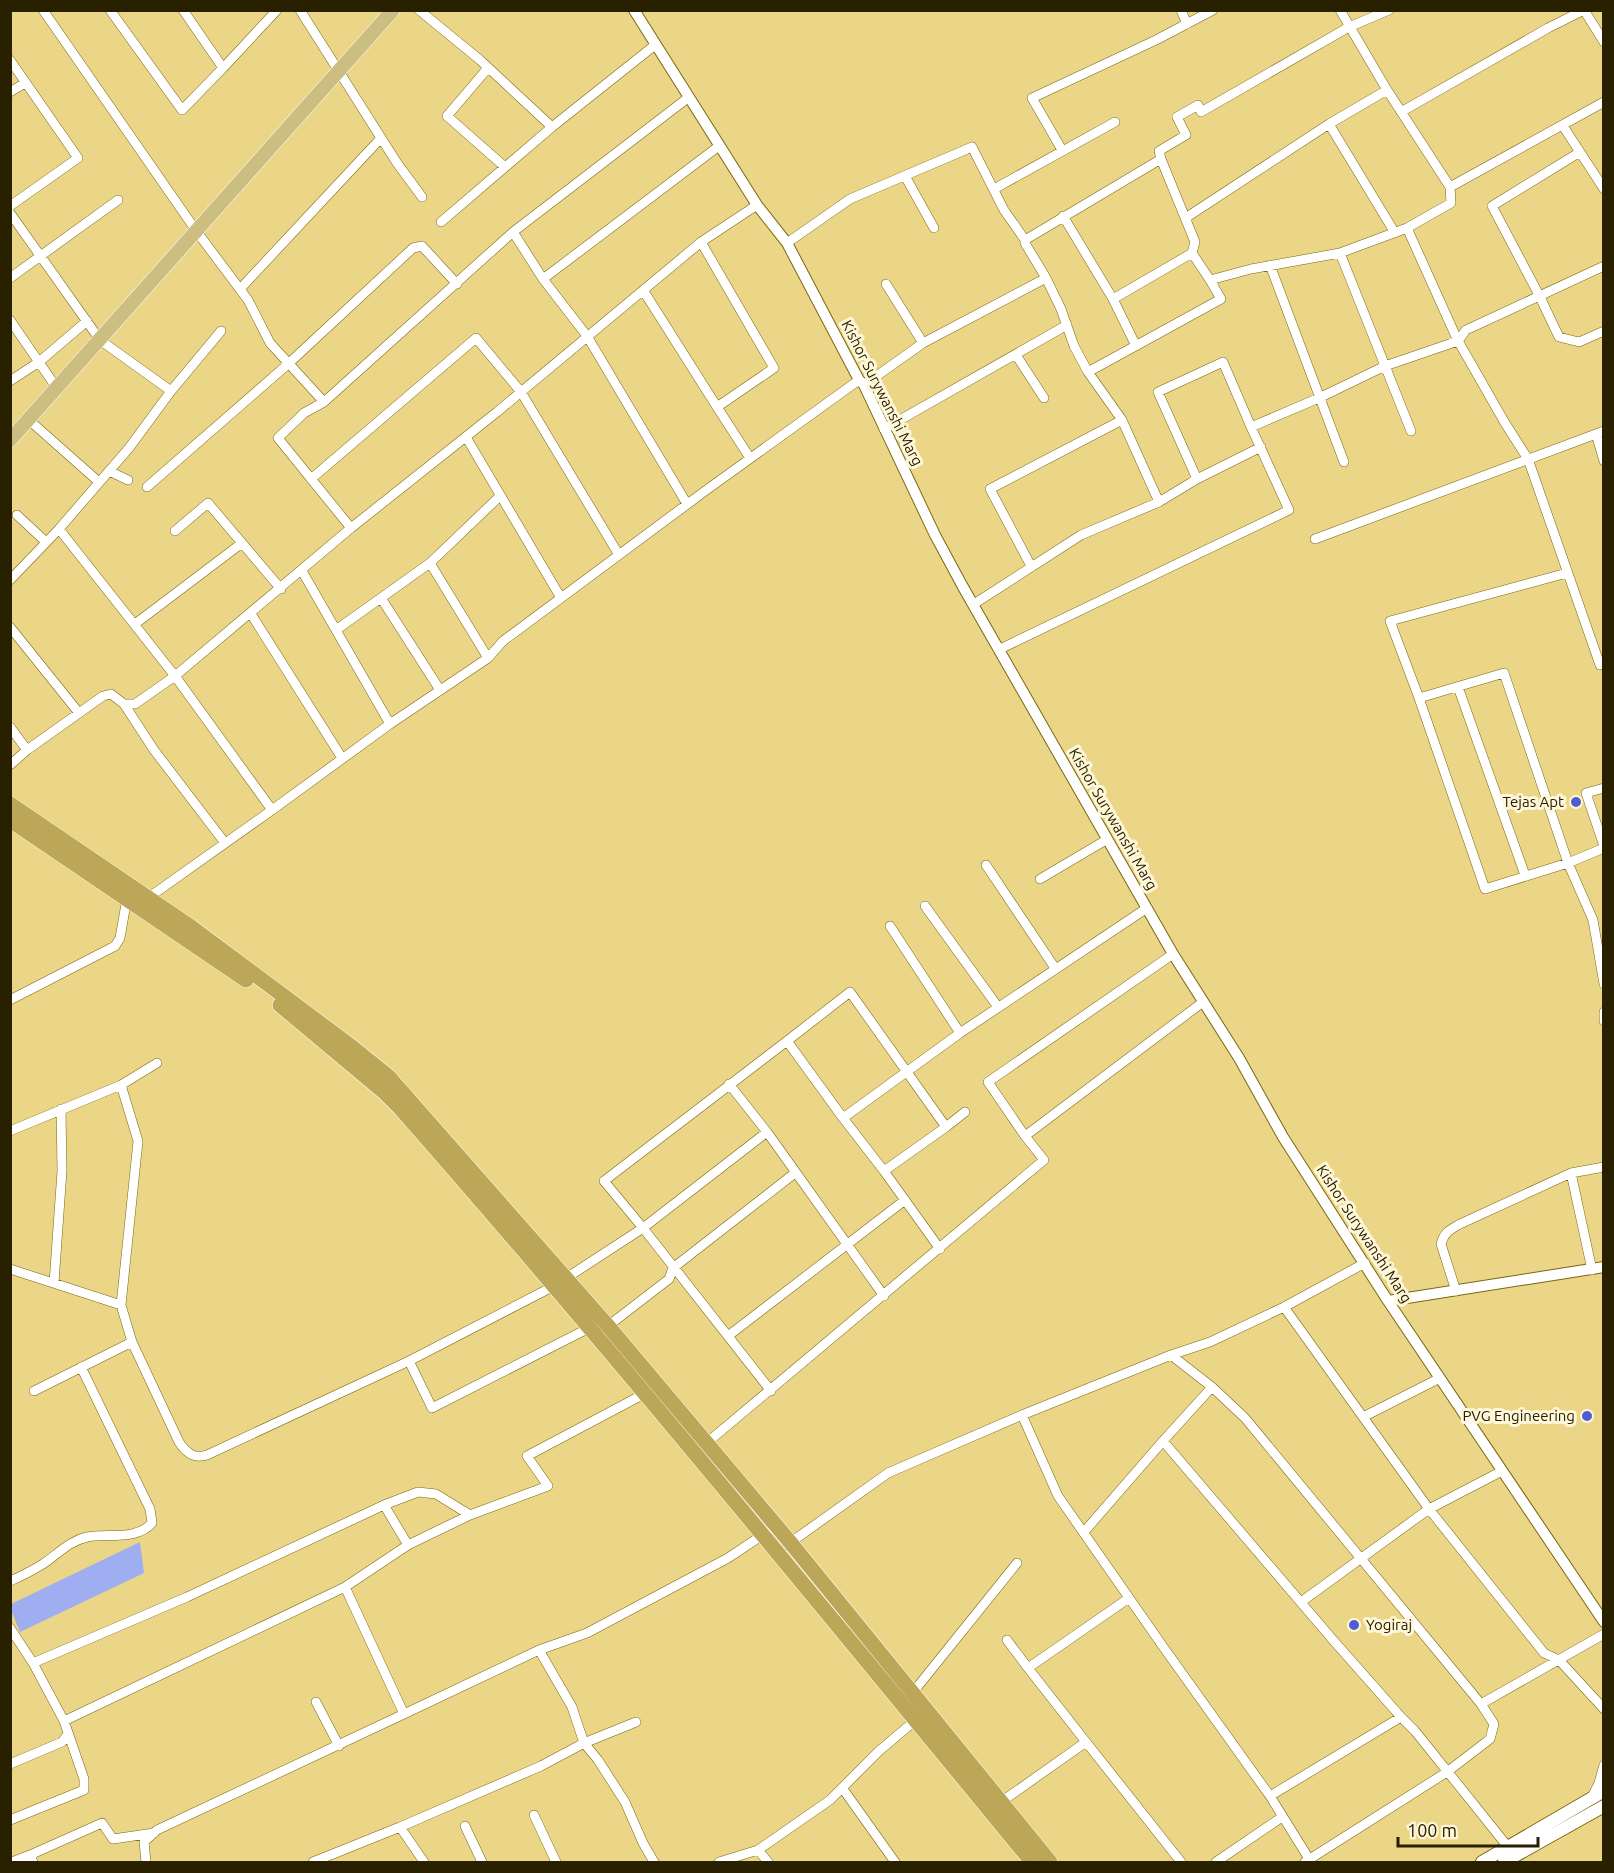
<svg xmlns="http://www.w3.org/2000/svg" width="1614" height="1873" font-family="Ubuntu,sans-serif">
<rect width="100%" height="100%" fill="#ebd587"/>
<!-- green -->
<path fill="#9faef1" d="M 140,1542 L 144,1573 L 20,1632 L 11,1610 L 11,1604 Z"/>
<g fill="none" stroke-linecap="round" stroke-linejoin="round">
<!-- minor casing -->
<g stroke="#7b6711" stroke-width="10">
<path id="minor" d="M 43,10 L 197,232 L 248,300 L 270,343 L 324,402
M 110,10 L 182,110 L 223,68
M 183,10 L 223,68 L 277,10
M 300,10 L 397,163 L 422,197
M 419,10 L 480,60 L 552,127
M 1181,10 L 1187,24
M 1340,10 L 1387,90 L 1450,187 L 1604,102
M 1584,10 L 1604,42
M 10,60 L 78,158 L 10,206
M 488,68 L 447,116 L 505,167
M 10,92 L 25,83
M 1401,112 L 1548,28 L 1584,10
M 1329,124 L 1395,233
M 1563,126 L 1604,189
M 1062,150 L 1032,98 L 1156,40 L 1213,10
M 1580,152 L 1492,206 L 1539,295 L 1559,337 L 1579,342 L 1604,331
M 1161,159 L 1195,242 L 1192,253 L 1210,280 L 1251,269 L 1340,253 L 1407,228 L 1457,339 L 1505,423 L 1528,459 L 1600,665 L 1604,664
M 905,176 L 934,228
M 994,189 L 1115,122
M 10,213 L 100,340 L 171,391 L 129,448 L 59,529 L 10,580
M 1063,216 L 1113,299
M 1187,217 L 1329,124 L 1387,90
M 441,222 L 552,127 L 655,45
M 1407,228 L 1451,203 L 1450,187
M 1025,240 L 1161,159 L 1159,151 L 1186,135 L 1177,117 L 1198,105 L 1201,112 L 1349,27 L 1389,10
M 787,243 L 850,199 L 972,147 L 1004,210 L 1025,240 L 1025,243 L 1046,278 L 1061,309 L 1074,346 L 1088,372 L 1122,420
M 1340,253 L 1411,431
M 1270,265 L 1344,462
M 10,278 L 118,200
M 543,279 L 719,146
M 886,284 L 923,343
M 240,289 L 381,138
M 643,290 L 717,407 L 774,368 L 701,242
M 10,320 L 56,387
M 1136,346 L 1113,299 L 1192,253
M 1016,355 L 1044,398
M 1088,372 L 1221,299 L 1210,280
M 10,381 L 39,362 L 87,321
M 864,385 L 923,343 L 1046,278
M 171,391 L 221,331
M 717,407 L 750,458
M 29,420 L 99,482
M 884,429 L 1067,325
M 1596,434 L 1604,461
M 466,437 L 561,598
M 109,471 L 128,480
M 311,479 L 476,338 L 521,392 L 619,555
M 1197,479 L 1158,392 L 1223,362 L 1251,427
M 147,487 L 288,364 L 413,248 L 422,246 L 457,284
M 687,504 L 587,336 L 543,279 L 513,232 L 689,97
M 17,515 L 46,542
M 351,528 L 278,438 L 304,413 L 324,402 L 513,232
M 59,529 L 175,676 L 272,810 L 148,898
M 175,531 L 208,503 L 281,589
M 1315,539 L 1604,431
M 430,563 L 488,658
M 1031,566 L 990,489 L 1122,420 L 1159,502
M 302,571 L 390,724
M 1567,573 L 1390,621 L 1419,698 L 1504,673 L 1568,863 L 1593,920 L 1604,984
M 381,598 L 440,690
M 974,604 L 1081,535 L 1159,502 L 1197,479 L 1261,447
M 251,614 L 342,758
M 135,624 L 242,543
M 10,627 L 79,713
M 336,630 L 430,563 L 500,496
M 1000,649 L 1289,510 L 1251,427 L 1319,398 L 1385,366 L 1458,341 L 1466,330 L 1604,266
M 1458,687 L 1525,875
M 1419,698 L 1485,889 L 1568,863 L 1604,848
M 124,704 L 154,750 L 225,843
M 10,727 L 27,750
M 10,765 L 27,750 L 103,696 L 111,694 L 124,704 L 135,704 L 175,676 L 351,528 L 497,412 L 701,242 L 757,205
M 1604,788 L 1586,793 L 1604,846
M 272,810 L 390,724 L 488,658 L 503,641 L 705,491 L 859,380
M 986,865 L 1055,968
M 1040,879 L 1106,840
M 925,906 L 998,1007
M 890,926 L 960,1033
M 1173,954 L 988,1082 L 1025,1136 L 1203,1002
M 10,1000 L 115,946 L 120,938 L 127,898
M 1604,1012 L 1604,1021
M 787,1041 L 850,992 L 946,1127 L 965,1112
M 729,1084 L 767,1132 L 884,1296
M 121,1085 L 138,1141 L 121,1305 L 132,1342 L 179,1442 C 186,1453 194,1459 207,1455 L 409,1361 L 432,1408 L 589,1328
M 843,1118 L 884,1171 L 940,1249
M 10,1131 L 121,1085 L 157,1063
M 884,1171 L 946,1127
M 1365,1263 L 1284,1307 L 1429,1509 L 1544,1653 L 1559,1660 L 1604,1709
M 10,1269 L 121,1305
M 1592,1270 L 1571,1173 L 1604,1167
M 54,1283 L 62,1171 L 61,1109
M 1456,1291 L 1441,1244 C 1444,1232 1451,1229 1460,1224 L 1571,1173
M 608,1326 L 669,1279 L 673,1268 L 795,1173
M 728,1336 L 905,1200
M 1171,1355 L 1212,1387 L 1245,1418 L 1481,1704 L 1604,1634
M 409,1361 L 554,1286 L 643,1228 L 767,1132
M 1212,1387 L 1163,1441 L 1333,1640 L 1401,1717 L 1415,1731 L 1508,1847
M 34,1391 L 132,1342
M 771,1391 L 643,1228 L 604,1181 L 787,1041 L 843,1118 L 960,1033 L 1147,908
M 1022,1415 L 1171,1355 L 1210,1342 L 1284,1307
M 1363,1417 L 1440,1378
M 703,1446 L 1044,1160 L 1025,1136
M 384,1505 L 418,1492 L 436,1494 L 470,1515
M 1084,1532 L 1163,1441
M 408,1545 L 470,1515 L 548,1486 L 527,1456 L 644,1394
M 787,1545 L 888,1473 L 1022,1415 L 1058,1496 L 1164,1648 L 1270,1796 L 1311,1862
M 10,1581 C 22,1576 33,1570 43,1564 C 58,1554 69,1541 87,1537 C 108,1533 136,1541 152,1523 L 150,1509 L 81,1367
M 345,1587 L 408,1545 L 384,1505 L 187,1597 L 33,1663 L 64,1721 L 345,1587 L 404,1714 L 539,1650
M 1301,1602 L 1429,1509 L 1502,1471
M 10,1628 L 33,1663
M 1007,1640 L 1028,1668 L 1129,1598
M 1028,1668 L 1086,1742
M 910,1696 L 1017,1563
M 316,1702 L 339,1746
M 10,1764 L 62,1742 L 68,1734
M 843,1789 L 895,1862
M 1270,1796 L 1401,1717
M 1591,1799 L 1599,1783 L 1604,1765
M 1001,1802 L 1086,1742 L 1181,1862
M 534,1815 L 556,1862
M 10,1820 L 84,1790 L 84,1779 L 64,1721
M 465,1826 L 482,1862
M 400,1827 L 541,1766 L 584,1743 L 636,1722
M 758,1850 L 768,1862
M 30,1855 L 102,1823 L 113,1839 L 154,1833
M 12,1862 L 30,1855 L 33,1862
M 146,1862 L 144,1842 L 157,1830 L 404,1714
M 313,1862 L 400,1827 L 424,1862
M 654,1862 L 643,1843 L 625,1802 L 598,1760 L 584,1743 L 572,1707 L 539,1650 L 587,1633 L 728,1558 L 776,1526
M 719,1862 L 758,1850 L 830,1800 L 879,1751 L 918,1718
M 1216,1862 L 1282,1817
M 1305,1862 L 1447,1772 L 1490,1739 L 1494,1724 L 1481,1704"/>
</g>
<!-- tertiary casing -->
<g stroke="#7b6711" stroke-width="12">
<path id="tertiary" d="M 634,10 L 757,205 L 787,243 L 859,380 L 864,385 L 935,535 L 963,587 L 1173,954 L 1239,1058 L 1283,1137 L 1388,1301 L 1604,1622
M 1388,1301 L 1604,1267"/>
</g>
<!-- secondary casing -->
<g stroke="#7b6711" stroke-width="14">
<path id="secondary" d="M 1482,1862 L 1604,1791
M 1504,1862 L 1604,1806"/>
</g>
<!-- primary casing -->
<g stroke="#fff" stroke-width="15">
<path id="primary" d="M 10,440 L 393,10"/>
</g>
<!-- trunk casing -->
<g stroke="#fff" stroke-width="16">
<path id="trunk" d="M 10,804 L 191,927 L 352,1047 L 388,1076 L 608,1326 L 790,1542 L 1050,1862
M 10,820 L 246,980
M 280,1005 L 384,1092 L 401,1109 C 617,1355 824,1609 1032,1862"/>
</g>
<!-- minor -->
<use href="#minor" stroke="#fff" stroke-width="9"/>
<!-- tertiary -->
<use href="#tertiary" stroke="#fff" stroke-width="10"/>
<!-- secondary -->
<use href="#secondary" stroke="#fff" stroke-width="12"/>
<!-- primary -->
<use href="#primary" stroke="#ccbd81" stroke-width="14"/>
<!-- trunk -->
<use href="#trunk" stroke="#bba757" stroke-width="15"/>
</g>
<!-- markers -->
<g fill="#505cd2" stroke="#fff7d9" stroke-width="2">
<circle cx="1576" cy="802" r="6"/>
<circle cx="1587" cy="1416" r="6"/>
<circle cx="1354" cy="1625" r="6"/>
</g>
<g text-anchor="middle" stroke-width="6" stroke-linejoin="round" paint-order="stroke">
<!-- street labels -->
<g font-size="15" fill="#292000" stroke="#fff7d9">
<text transform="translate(882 393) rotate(63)" y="5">Kishor Surywanshi Marg</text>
<text transform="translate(1113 819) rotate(60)" y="5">Kishor Surywanshi Marg</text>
<text transform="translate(1364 1234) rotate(57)" y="5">Kishor Surywanshi Marg</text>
</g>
<!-- poi labels -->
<g font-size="15" fill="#292000" stroke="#fff7d9" text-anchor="end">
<text x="1564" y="807">Tejas Apt</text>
<text x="1575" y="1421">PVG Engineering</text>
<text x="1366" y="1630" text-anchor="start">Yogiraj</text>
</g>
</g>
<!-- border -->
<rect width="1614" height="1873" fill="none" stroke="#292000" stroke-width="24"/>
<!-- scale -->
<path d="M1398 1837v9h140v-9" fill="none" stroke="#292000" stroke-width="3"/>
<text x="1407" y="1837" font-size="18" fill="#292000" stroke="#fff7d9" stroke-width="4.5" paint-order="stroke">100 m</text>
</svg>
